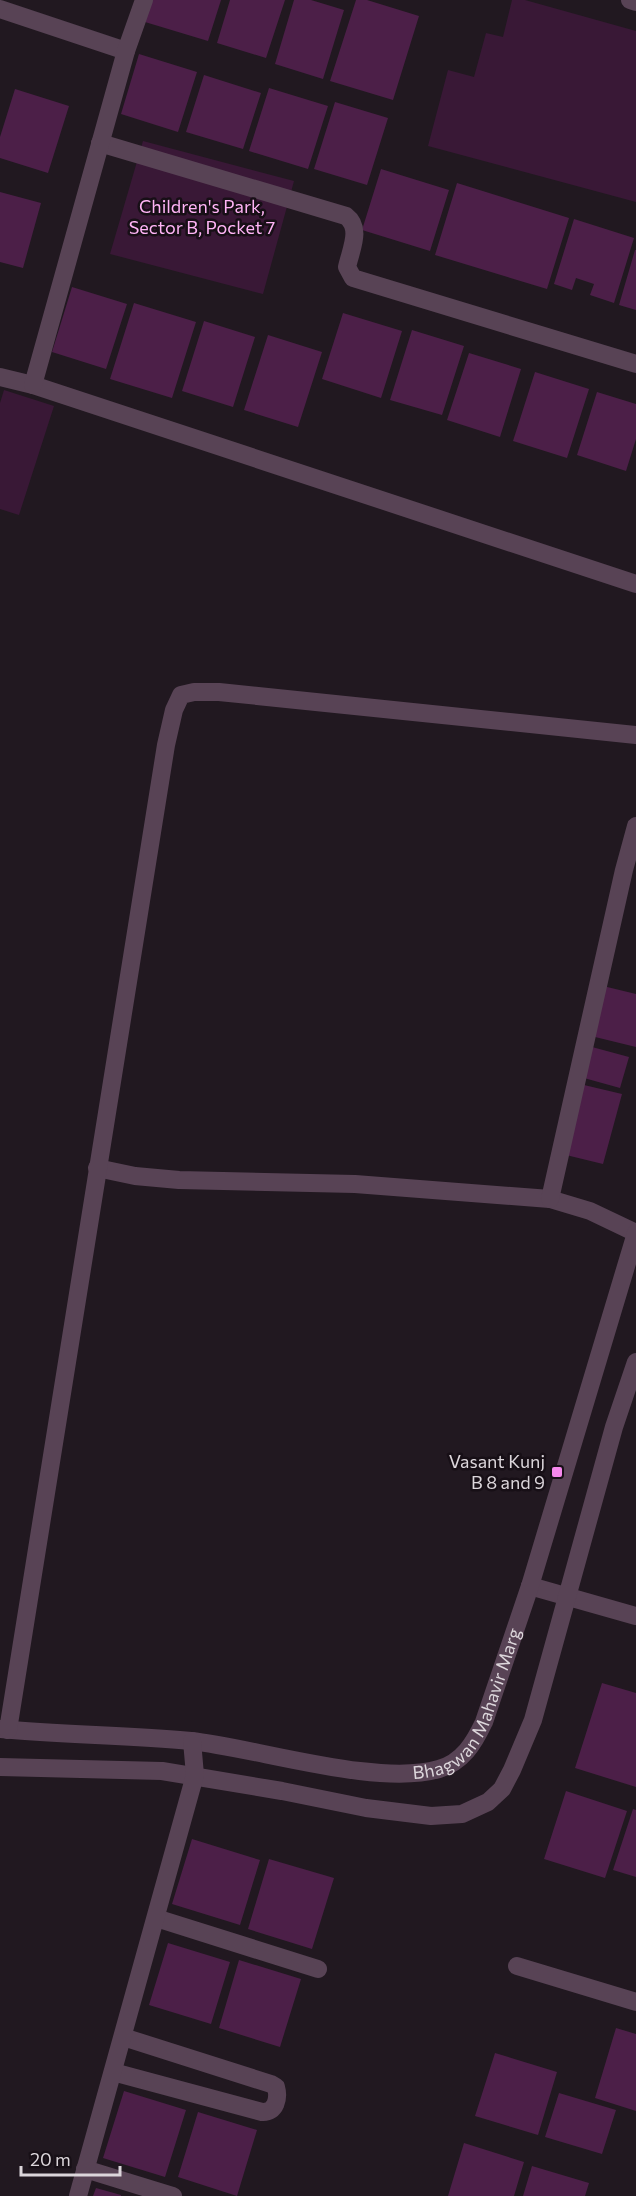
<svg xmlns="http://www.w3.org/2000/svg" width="636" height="2196" font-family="Commissioner,sans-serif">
<rect width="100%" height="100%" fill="#211820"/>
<!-- green -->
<path fill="#391836" d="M 512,0 L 525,0 L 636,31 L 636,202 L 428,146 L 448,70 L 474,77 L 486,33 L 503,37 Z
M 143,141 L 294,181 L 263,294 L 110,254 Z
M 4,390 L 54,406 L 19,515 L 0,509 L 0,403 Z"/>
<!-- building -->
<path fill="#4c1f48" d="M 152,0 L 221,0 L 208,41 L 145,22 Z
M 230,0 L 285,0 L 266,58 L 217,43 Z
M 294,0 L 311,0 L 344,10 L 323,79 L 275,64 Z
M 356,0 L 367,0 L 419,16 L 393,100 L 330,81 Z
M 139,54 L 197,72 L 178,132 L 121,114 Z
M 204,75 L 261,93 L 243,149 L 186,132 Z
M 269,88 L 328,106 L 308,169 L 249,151 Z
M 15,89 L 69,106 L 48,173 L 0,158 L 0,137 Z
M 335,102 L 388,118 L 367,185 L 314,169 Z
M 381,169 L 449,190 L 430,251 L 362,230 Z
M 457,183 L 569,218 L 547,289 L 435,255 Z
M 0,192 L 41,203 L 23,268 L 0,262 Z
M 574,219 L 634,238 L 614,303 L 590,295 L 594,284 L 576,278 L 572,290 L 554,284 Z
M 635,250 L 636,250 L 636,310 L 619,305 Z
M 72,287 L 127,304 L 106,369 L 52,352 Z
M 134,303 L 196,322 L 172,398 L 110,379 Z
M 343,313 L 402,331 L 381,398 L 322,379 Z
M 204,321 L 255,337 L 233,407 L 182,391 Z
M 412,330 L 464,346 L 442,415 L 390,400 Z
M 268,335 L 322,352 L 298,427 L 244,410 Z
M 469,353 L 521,369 L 500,437 L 447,420 Z
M 535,372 L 589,389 L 567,458 L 513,441 Z
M 597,392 L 636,404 L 636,439 L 626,471 L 577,455 Z
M 603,986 L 636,994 L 636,1047 L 591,1036 Z
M 592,1047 L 629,1057 L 620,1088 L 584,1078 Z
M 584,1085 L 622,1094 L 603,1164 L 566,1155 Z
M 602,1683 L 636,1693 L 636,1787 L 575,1768 Z
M 566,1791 L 627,1811 L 605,1878 L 544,1859 Z
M 633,1809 L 636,1810 L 636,1877 L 613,1870 Z
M 192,1839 L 260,1860 L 240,1925 L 172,1904 Z
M 269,1859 L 334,1878 L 312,1949 L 248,1929 Z
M 168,1943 L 230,1962 L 211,2024 L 149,2005 Z
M 239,1960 L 301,1979 L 280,2047 L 219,2028 Z
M 616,2028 L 636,2034 L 636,2111 L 595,2098 Z
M 495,2053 L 557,2072 L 538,2135 L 475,2116 Z
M 124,2091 L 186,2110 L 165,2177 L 103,2158 Z
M 559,2093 L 616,2110 L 602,2154 L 545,2137 Z
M 198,2112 L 257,2130 L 237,2196 L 178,2177 Z
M 464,2143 L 524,2162 L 514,2196 L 448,2196 Z
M 532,2166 L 589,2183 L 585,2196 L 523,2196 Z
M 96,2188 L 121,2195 L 121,2196 L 93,2196 Z"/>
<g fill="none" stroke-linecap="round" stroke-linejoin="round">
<!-- minor -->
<g stroke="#584355" stroke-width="18">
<path d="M 630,0 L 636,2"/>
<path d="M 0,9 L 126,51"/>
<path d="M 100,143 L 346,216 C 362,228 351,249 347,267 L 353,278 L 636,364"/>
<path d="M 0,377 L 33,385 L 636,584"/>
<path d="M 33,385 L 126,51 L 144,0"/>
<path d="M 97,1168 L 135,1176 L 179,1180 L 355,1184 L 550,1199 L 590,1211 L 636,1233"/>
<path d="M 550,1199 L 624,870 L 636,826"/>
<path d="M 530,1586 L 636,1616"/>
<path id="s1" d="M 0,1729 C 63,1735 127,1735 191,1741 C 257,1748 377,1787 439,1769 C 463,1762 474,1743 484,1722 L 530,1586 L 636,1233"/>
<path d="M 8,1730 L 166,745 L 174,710 L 181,695 L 194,692 L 219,692 L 636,735"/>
<path d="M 0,1767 L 162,1771 L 282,1791 L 366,1808 L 431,1816 L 462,1814 L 488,1802 L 502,1789 L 512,1770 L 533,1720 L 614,1427 L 636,1362"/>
<path d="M 156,1918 L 318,1969"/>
<path d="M 517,1966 L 636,2002"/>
<path d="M 113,2072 L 262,2112 C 276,2113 279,2098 276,2087 L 271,2084 L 123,2037"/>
<path d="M 85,2169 L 173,2196"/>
<path d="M 78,2196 L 195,1775 L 192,1741"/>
</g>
</g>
<!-- markers -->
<rect fill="#f688ed" stroke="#170f16" stroke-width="2" x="551" y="1466" width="12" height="12" rx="3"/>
<g text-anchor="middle" stroke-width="5" stroke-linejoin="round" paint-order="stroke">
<!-- park labels -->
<g font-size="18" fill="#ffb4f6" stroke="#170f16">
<text x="202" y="213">Children's Park,<tspan x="202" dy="21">Sector B, Pocket 7</tspan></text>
</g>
<!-- poi labels -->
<g font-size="18" fill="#dcd6db" stroke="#170f16" text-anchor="end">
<text x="545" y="1468">Vasant Kunj<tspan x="545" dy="21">B 8 and 9</tspan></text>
</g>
<!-- street labels -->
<g font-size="18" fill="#dcd6db" stroke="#170f16">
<text dy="6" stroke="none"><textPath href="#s1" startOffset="512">Bhagwan Mahavir Marg</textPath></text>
</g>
</g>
<!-- scale -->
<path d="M21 2166v9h99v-9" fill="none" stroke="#dcd6db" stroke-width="3"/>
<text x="30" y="2166" font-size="18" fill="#dcd6db" stroke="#170f16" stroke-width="4.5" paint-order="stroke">20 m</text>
</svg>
